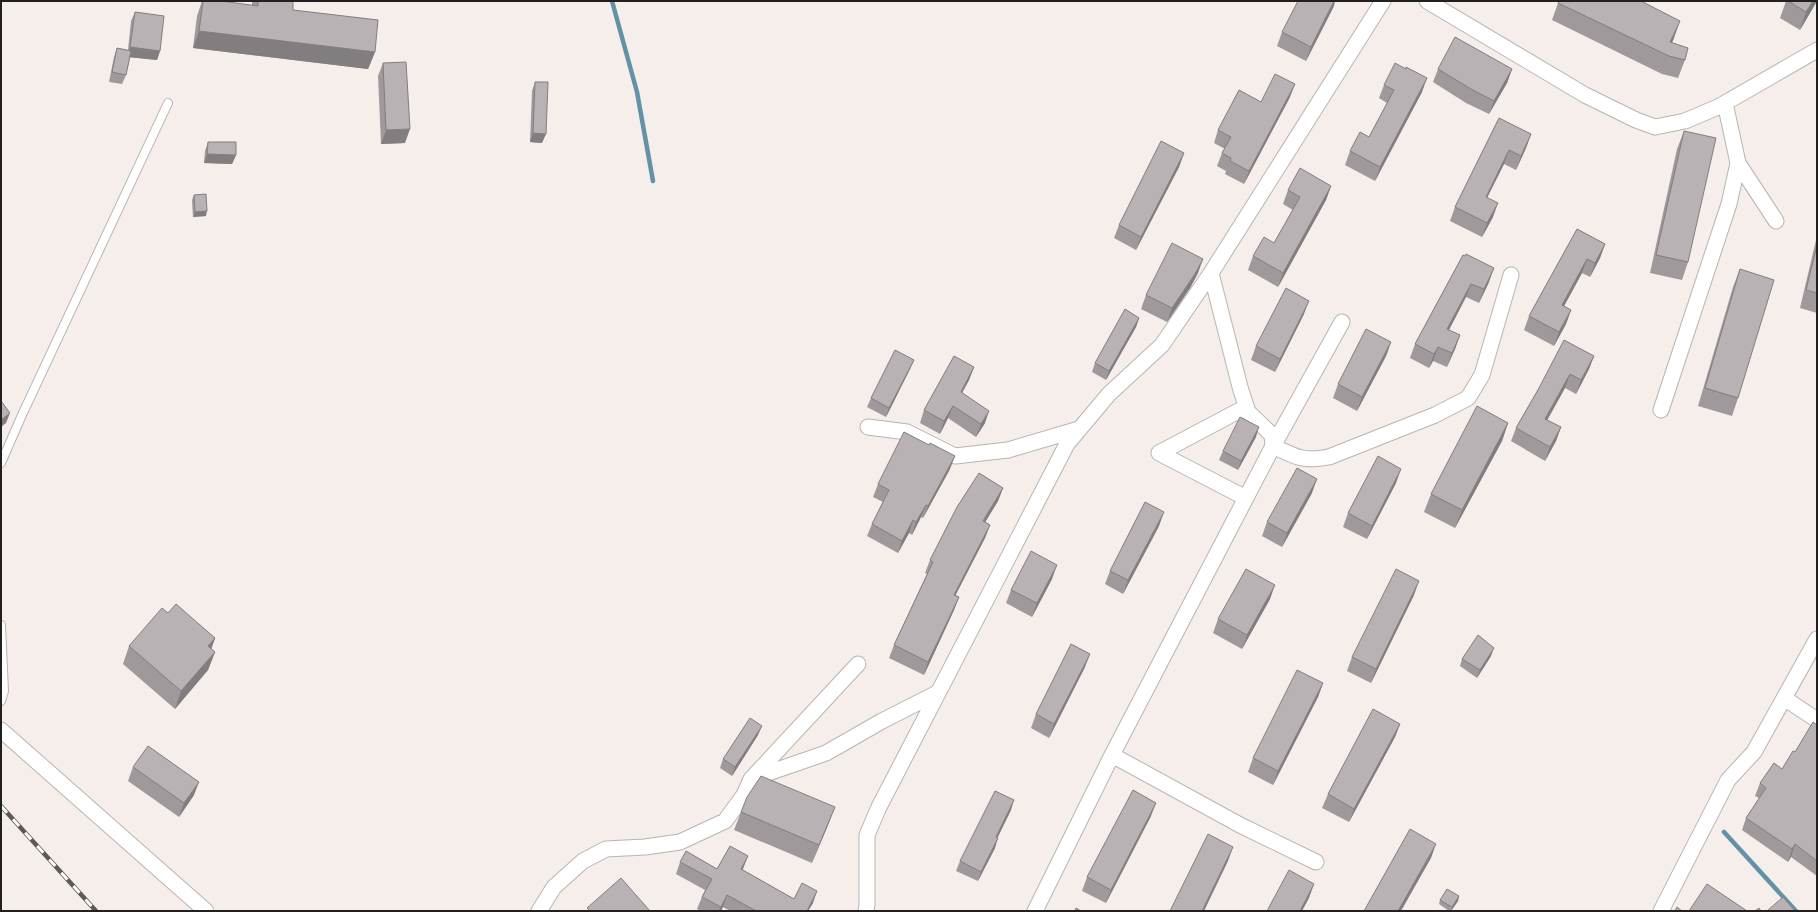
<svg xmlns="http://www.w3.org/2000/svg" width="1818" height="912" font-family="Barlow,sans-serif">
<rect width="100%" height="100%" fill="#f5eeea"/>
<g fill="none" stroke-linecap="round" stroke-linejoin="round">
<!-- stream -->
<path stroke="#6292a8" stroke-width="4.5" d="M 612,1 L 637,92 L 653,181
M 1724,832 L 1796,911"/>
<!-- service casing -->
<g stroke="#bab4b0" stroke-width="10">
<path id="service" d="M 1,463 L 22,415 L 168,103
M 1,625 L 4,691 L 1,701"/>
</g>
<!-- minor casing -->
<g stroke="#bab4b0" stroke-width="17">
<path id="minor" d="M 1427,1 L 1585,95 L 1636,120 L 1655,127 L 1685,121 L 1718,107 L 1817,50
M 1738,163 L 1776,221
M 1342,322 L 1273,446 C 1296,457 1303,462 1329,457 L 1435,415 L 1468,398 L 1482,375 L 1511,275
M 1661,410 L 1729,204 L 1738,163 L 1725,103
M 868,427 L 907,432 L 955,456 L 1008,450 L 1079,429
M 1246,498 L 1159,453 L 1246,407
M 1784,698 L 1817,720
M 1,730 L 206,911
M 1112,755 L 1240,825 L 1316,862
M 753,777 L 858,664
M 539,911 L 554,887 L 583,861 L 606,849 L 645,847 L 680,842 L 725,821 L 744,795 L 751,779 L 826,753 L 882,721 L 937,693
M 866,911 L 867,905 L 867,835 L 879,807 L 1067,444 L 1109,394 L 1162,345 L 1211,273
M 1035,911 L 1112,755 L 1273,446 L 1272,435 L 1248,412 L 1240,387 L 1211,273 L 1383,1
M 1661,911 L 1728,780 L 1754,752 L 1817,639"/>
</g>
<!-- service -->
<use href="#service" stroke="#fff" stroke-width="8"/>
<!-- minor -->
<use href="#minor" stroke="#fff" stroke-width="15"/>
<!-- rail casing -->
<g stroke="#5c5956" stroke-width="4.5">
<path id="rail" d="M 1,806 L 96,911"/>
</g>
<!-- rail -->
<use href="#rail" stroke="#fefdfc" stroke-width="3" stroke-dasharray="9" stroke-linecap="butt"/>
</g>
<!-- wall -->
<path fill="#9f999c" d="M 202,1 L 252,5 L 252,1 L 293,1 L 293,10 L 375,52 L 368,69 L 193,48 L 197,16 Z
M 1786,1 L 1817,1 L 1800,30 L 1780,18 Z
M 1558,3 L 1674,38 L 1672,43 L 1685,60 L 1678,78 L 1662,74 L 1552,20 Z
M 1334,6 L 1306,61 L 1277,46 L 1282,32 Z
M 135,12 L 160,51 L 157,60 L 130,57 L 126,75 L 122,84 L 109,82 L 114,57 L 117,48 L 128,50 L 131,21 Z
M 383,63 L 405,143 L 381,144 L 378,76 Z
M 1438,69 L 1512,69 L 1507,83 L 1489,114 L 1466,103 L 1433,82 Z
M 535,82 L 542,143 L 530,142 L 532,91 Z
M 1384,85 L 1422,92 L 1375,181 L 1345,165 L 1350,151 L 1369,137 L 1387,103 L 1379,98 Z
M 1290,97 L 1244,184 L 1225,174 L 1226,171 L 1217,166 L 1222,153 L 1225,149 L 1214,143 L 1218,130 L 1261,102 Z
M 1499,118 L 1531,134 L 1526,148 L 1516,170 L 1504,164 L 1487,197 L 1493,217 L 1482,237 L 1450,221 L 1455,207 Z
M 1684,131 L 1688,262 L 1682,280 L 1650,273 L 1677,149 Z
M 208,142 L 236,155 L 232,164 L 204,163 L 205,151 Z
M 1184,153 L 1179,167 L 1136,250 L 1114,238 L 1119,225 Z
M 1331,186 L 1326,200 L 1278,287 L 1248,270 L 1253,256 L 1274,243 L 1293,210 L 1283,204 L 1288,190 Z
M 194,195 L 206,216 L 193,217 L 192,200 Z
M 1577,229 L 1605,244 L 1600,258 L 1590,277 L 1582,273 L 1564,306 L 1571,310 L 1566,324 L 1554,346 L 1524,330 L 1529,316 Z
M 1817,236 L 1817,313 L 1800,308 Z
M 1463,255 L 1489,282 L 1479,303 L 1466,297 L 1449,330 L 1460,335 L 1455,349 L 1447,367 L 1433,361 L 1429,368 L 1410,358 L 1415,344 Z
M 1740,269 L 1738,398 L 1732,416 L 1698,406 L 1733,287 Z
M 1198,273 L 1190,288 L 1167,322 L 1141,309 L 1146,295 Z
M 1304,314 L 1275,372 L 1251,360 L 1256,346 Z
M 1139,318 L 1136,327 L 1106,380 L 1092,372 L 1095,363 Z
M 1391,342 L 1386,356 L 1357,411 L 1333,398 L 1338,384 Z
M 1594,356 L 1589,369 L 1576,394 L 1565,388 L 1547,420 L 1561,427 L 1556,441 L 1545,461 L 1511,441 L 1516,428 L 1539,388 Z
M 914,360 L 910,369 L 886,417 L 867,407 L 871,398 Z
M 974,367 L 969,380 L 962,393 L 985,423 L 976,437 L 948,418 L 940,434 L 920,423 L 924,410 Z
M 1508,423 L 1502,441 L 1455,528 L 1424,512 L 1431,494 Z
M 1256,437 L 1238,470 L 1219,460 L 1223,451 Z
M 950,469 L 923,518 L 921,517 L 912,535 L 909,533 L 898,553 L 867,536 L 872,524 L 883,502 L 873,497 L 878,484 Z
M 1396,483 L 1367,539 L 1343,527 L 1348,513 Z
M 1003,488 L 998,501 L 985,522 L 990,525 L 985,538 L 955,595 L 959,597 L 954,610 L 924,675 L 889,658 L 894,645 L 927,574 L 925,573 L 930,560 Z
M 1312,493 L 1282,547 L 1262,536 L 1267,522 Z
M 1159,526 L 1123,594 L 1105,584 L 1110,571 Z
M 1052,579 L 1032,617 L 1006,603 L 1011,590 Z
M 1414,595 L 1371,683 L 1347,671 L 1352,657 Z
M 1270,599 L 1242,649 L 1213,633 L 1218,619 Z
M 168,613 L 215,638 L 211,649 L 215,652 L 208,670 L 175,709 L 123,664 L 129,646 Z
M 1491,656 L 1477,678 L 1460,666 L 1462,659 Z
M 1085,667 L 1049,738 L 1031,728 L 1036,714 Z
M 1323,683 L 1318,697 L 1273,785 L 1248,772 L 1253,758 Z
M 1400,724 L 1395,737 L 1349,822 L 1322,808 L 1328,794 Z
M 1817,725 L 1817,876 L 1791,857 L 1788,862 L 1742,830 L 1746,818 L 1759,798 L 1755,796 L 1760,783 L 1782,769 Z
M 758,735 L 732,776 L 720,768 L 723,759 Z
M 133,767 L 194,795 L 179,817 L 128,781 Z
M 835,807 L 828,825 L 812,863 L 734,830 L 741,812 Z
M 1011,810 L 997,838 L 995,848 L 978,881 L 956,871 L 960,861 Z
M 1151,816 L 1106,903 L 1082,891 L 1087,877 Z
M 680,862 L 717,869 L 743,869 L 743,870 L 794,899 L 813,903 L 808,911 L 730,911 L 723,907 L 721,911 L 701,911 L 697,909 L 702,897 L 705,890 L 676,874 Z
M 1459,896 L 1458,901 L 1451,911 L 1449,911 L 1439,904 L 1440,900 Z"/>
<!-- shaded-wall -->
<path fill="#827d7f" d="M 1334,1 L 1335,1 L 1334,6 L 1306,61 L 1311,47 Z
M 1813,1 L 1817,1 L 1800,30 L 1806,12 Z
M 1680,21 L 1674,38 L 1666,55 L 1670,42 Z
M 199,31 L 375,52 L 368,69 L 193,48 Z
M 130,47 L 160,51 L 157,60 L 127,57 Z
M 1512,69 L 1507,83 L 1489,114 L 1494,101 Z
M 1427,78 L 1422,92 L 1375,181 L 1380,167 Z
M 1295,84 L 1290,97 L 1244,184 L 1249,171 Z
M 410,129 L 405,143 L 381,144 L 386,130 Z
M 533,133 L 546,134 L 542,143 L 530,142 Z
M 1531,134 L 1526,148 L 1516,170 L 1521,156 Z
M 1509,150 L 1504,164 L 1481,210 L 1486,197 Z
M 1184,153 L 1179,167 L 1136,250 L 1141,237 Z
M 207,154 L 236,155 L 232,164 L 204,163 Z
M 1331,186 L 1326,200 L 1278,287 L 1283,273 Z
M 1498,203 L 1493,217 L 1482,237 L 1487,223 Z
M 207,211 L 206,216 L 193,217 L 195,212 Z
M 1605,244 L 1600,258 L 1590,277 L 1595,263 Z
M 1203,259 L 1198,273 L 1190,288 L 1167,322 L 1172,308 Z
M 1587,259 L 1582,273 L 1557,319 L 1562,305 Z
M 1494,268 L 1489,282 L 1479,303 L 1484,289 Z
M 1471,284 L 1466,297 L 1442,343 L 1447,329 Z
M 1309,301 L 1304,314 L 1275,372 L 1280,359 Z
M 1571,310 L 1566,324 L 1554,346 L 1559,332 Z
M 1139,318 L 1136,327 L 1106,380 L 1109,371 Z
M 1460,335 L 1455,349 L 1447,367 L 1452,353 Z
M 1391,342 L 1386,356 L 1357,411 L 1362,397 Z
M 1438,347 L 1433,361 L 1429,368 L 1434,354 Z
M 1594,356 L 1589,369 L 1576,394 L 1581,380 Z
M 914,360 L 910,369 L 886,417 L 889,408 Z
M 974,367 L 969,380 L 956,404 L 961,392 Z
M 1570,374 L 1565,388 L 1540,433 L 1545,419 Z
M 953,406 L 948,418 L 940,434 L 944,421 Z
M 989,411 L 985,423 L 976,437 L 981,424 Z
M 10,413 L 6,423 L 1,427 L 1,420 Z
M 1508,423 L 1502,441 L 1455,528 L 1462,510 Z
M 1259,427 L 1256,437 L 1238,470 L 1241,461 Z
M 1561,427 L 1556,441 L 1545,461 L 1550,447 Z
M 955,456 L 950,469 L 923,518 L 928,506 Z
M 1401,469 L 1396,483 L 1367,539 L 1372,526 Z
M 1317,479 L 1312,493 L 1282,547 L 1287,533 Z
M 1003,488 L 998,501 L 978,534 L 983,521 Z
M 926,505 L 921,517 L 912,535 L 916,522 Z
M 1164,512 L 1159,526 L 1123,594 L 1128,580 Z
M 913,520 L 909,533 L 898,553 L 902,541 Z
M 990,525 L 985,538 L 949,608 L 954,595 Z
M 1057,565 L 1052,579 L 1032,617 L 1037,603 Z
M 1419,581 L 1414,595 L 1371,683 L 1376,669 Z
M 1275,585 L 1270,599 L 1242,649 L 1247,635 Z
M 959,597 L 954,610 L 924,675 L 928,662 Z
M 215,638 L 209,656 L 208,646 Z
M 1494,648 L 1491,656 L 1477,678 L 1480,670 Z
M 215,652 L 208,670 L 175,709 L 181,691 Z
M 1090,654 L 1085,667 L 1049,738 L 1054,724 Z
M 1323,683 L 1318,697 L 1273,785 L 1278,771 Z
M 1400,724 L 1395,737 L 1349,822 L 1354,809 Z
M 762,726 L 758,735 L 732,776 L 735,767 Z
M 199,782 L 194,795 L 179,817 L 184,803 Z
M 1014,800 L 1011,810 L 993,847 L 996,837 Z
M 1156,803 L 1151,816 L 1106,903 L 1111,890 Z
M 835,807 L 828,825 L 812,863 L 819,845 Z
M 998,838 L 995,848 L 978,881 L 981,872 Z
M 1436,844 L 1431,858 L 1401,911 L 1398,911 Z
M 1795,844 L 1791,857 L 1788,862 L 1792,849 Z
M 1233,847 L 1228,861 L 1204,911 L 1202,911 Z
M 748,856 L 743,869 L 736,881 L 741,869 Z
M 1314,884 L 1309,898 L 1302,911 L 1300,911 Z
M 817,891 L 813,903 L 808,911 L 807,911 Z
M 727,895 L 723,907 L 721,911 L 719,911 Z
M 1459,896 L 1458,901 L 1451,911 L 1452,907 Z"/>
<!-- building -->
<path fill="#b9b2b5" stroke="#827d7f" d="M 203,1 L 221,1 L 258,6 L 258,1 L 293,1 L 293,10 L 378,20 L 375,52 L 199,31 Z
M 1298,1 L 1334,1 L 1311,47 L 1282,32 Z
M 1559,1 L 1641,1 L 1680,21 L 1670,42 L 1688,48 L 1685,60 L 1669,56 L 1558,3 Z
M 1788,1 L 1813,1 L 1806,12 Z
M 135,12 L 164,16 L 160,51 L 130,47 Z
M 1455,37 L 1512,69 L 1494,101 L 1471,89 L 1438,69 Z
M 117,48 L 131,51 L 126,75 L 112,72 Z
M 406,62 L 410,129 L 386,130 L 383,63 Z
M 1395,63 L 1406,69 L 1406,67 L 1427,78 L 1380,167 L 1350,151 L 1360,132 L 1369,137 L 1394,90 L 1384,85 Z
M 1275,74 L 1295,84 L 1249,171 L 1230,161 L 1231,158 L 1222,153 L 1231,137 L 1218,130 L 1239,90 L 1261,102 Z
M 535,82 L 548,82 L 546,134 L 533,133 Z
M 1499,118 L 1531,134 L 1521,156 L 1509,150 L 1486,197 L 1498,203 L 1487,223 L 1455,207 Z
M 1684,131 L 1716,138 L 1688,262 L 1656,255 Z
M 1161,141 L 1184,153 L 1141,237 L 1119,225 Z
M 208,142 L 236,142 L 236,155 L 207,154 Z
M 1300,168 L 1331,186 L 1283,273 L 1253,256 L 1264,237 L 1274,243 L 1300,197 L 1288,190 Z
M 206,194 L 207,211 L 195,212 L 194,195 Z
M 1577,229 L 1605,244 L 1595,263 L 1587,259 L 1562,305 L 1571,310 L 1559,332 L 1529,316 Z
M 1172,243 L 1203,259 L 1195,274 L 1172,308 L 1146,295 Z
M 1817,245 L 1817,293 L 1806,290 Z
M 1466,254 L 1494,268 L 1484,289 L 1471,284 L 1447,329 L 1460,335 L 1452,353 L 1438,347 L 1434,354 L 1415,344 L 1463,255 L 1465,256 Z
M 1740,269 L 1774,280 L 1738,398 L 1705,388 Z
M 1286,288 L 1309,301 L 1280,359 L 1256,346 Z
M 1125,309 L 1139,318 L 1109,371 L 1095,363 Z
M 1366,329 L 1391,342 L 1362,397 L 1338,384 Z
M 1564,340 L 1594,356 L 1581,380 L 1570,374 L 1545,419 L 1561,427 L 1550,447 L 1516,428 L 1539,388 Z
M 895,350 L 914,360 L 889,408 L 871,398 Z
M 954,356 L 974,367 L 961,392 L 989,411 L 981,424 L 953,406 L 944,421 L 924,410 Z
M 1,401 L 10,413 L 1,420 Z
M 1477,406 L 1508,423 L 1462,510 L 1431,494 Z
M 1240,417 L 1259,427 L 1241,461 L 1223,451 Z
M 904,432 L 929,445 L 930,443 L 955,456 L 928,506 L 926,505 L 916,522 L 913,520 L 902,541 L 872,524 L 889,490 L 878,484 Z
M 1378,456 L 1401,469 L 1372,526 L 1348,513 Z
M 1297,468 L 1317,479 L 1287,533 L 1267,522 Z
M 979,473 L 1003,488 L 983,521 L 990,525 L 954,595 L 959,597 L 928,662 L 894,645 L 933,562 L 930,560 L 957,507 Z
M 1145,502 L 1164,512 L 1128,580 L 1110,571 Z
M 1031,551 L 1057,565 L 1037,603 L 1011,590 Z
M 1246,569 L 1275,585 L 1247,635 L 1218,619 Z
M 1396,569 L 1419,581 L 1376,669 L 1352,657 Z
M 176,604 L 215,638 L 208,646 L 215,652 L 181,691 L 129,646 L 162,608 L 168,613 Z
M 1478,635 L 1494,648 L 1480,670 L 1462,659 Z
M 1071,644 L 1090,654 L 1054,724 L 1036,714 Z
M 1297,670 L 1323,683 L 1278,771 L 1253,758 Z
M 1373,709 L 1400,724 L 1354,809 L 1328,794 Z
M 750,718 L 762,726 L 735,767 L 723,759 Z
M 1813,722 L 1817,725 L 1817,861 L 1795,844 L 1792,849 L 1746,818 L 1766,788 L 1760,783 L 1774,763 L 1782,769 L 1793,751 L 1795,752 Z
M 148,746 L 199,782 L 184,803 L 133,767 Z
M 761,776 L 835,807 L 819,845 L 741,812 L 747,797 Z
M 1133,790 L 1156,803 L 1111,890 L 1087,877 Z
M 995,791 L 1014,800 L 996,837 L 998,838 L 981,872 L 960,861 Z
M 1410,829 L 1436,844 L 1398,911 L 1364,911 Z
M 1208,834 L 1233,847 L 1202,911 L 1170,911 Z
M 730,846 L 748,856 L 741,869 L 794,899 L 802,883 L 817,891 L 807,911 L 756,911 L 727,895 L 721,907 L 702,897 L 712,879 L 680,862 L 686,851 L 717,869 Z
M 1289,870 L 1314,884 L 1300,911 L 1267,911 Z
M 621,878 L 650,911 L 590,911 L 587,908 Z
M 1707,884 L 1747,911 L 1689,911 Z
M 1447,889 L 1459,896 L 1452,907 L 1440,900 Z
M 1783,897 L 1795,911 L 1767,911 Z
M 1677,907 L 1682,911 L 1675,911 Z
M 1076,908 L 1081,911 L 1075,911 Z
M 1759,908 L 1761,911 L 1755,911 Z"/>
<!-- border -->
<rect width="1818" height="912" fill="none" stroke="#22201e" stroke-width="4"/>
</svg>
